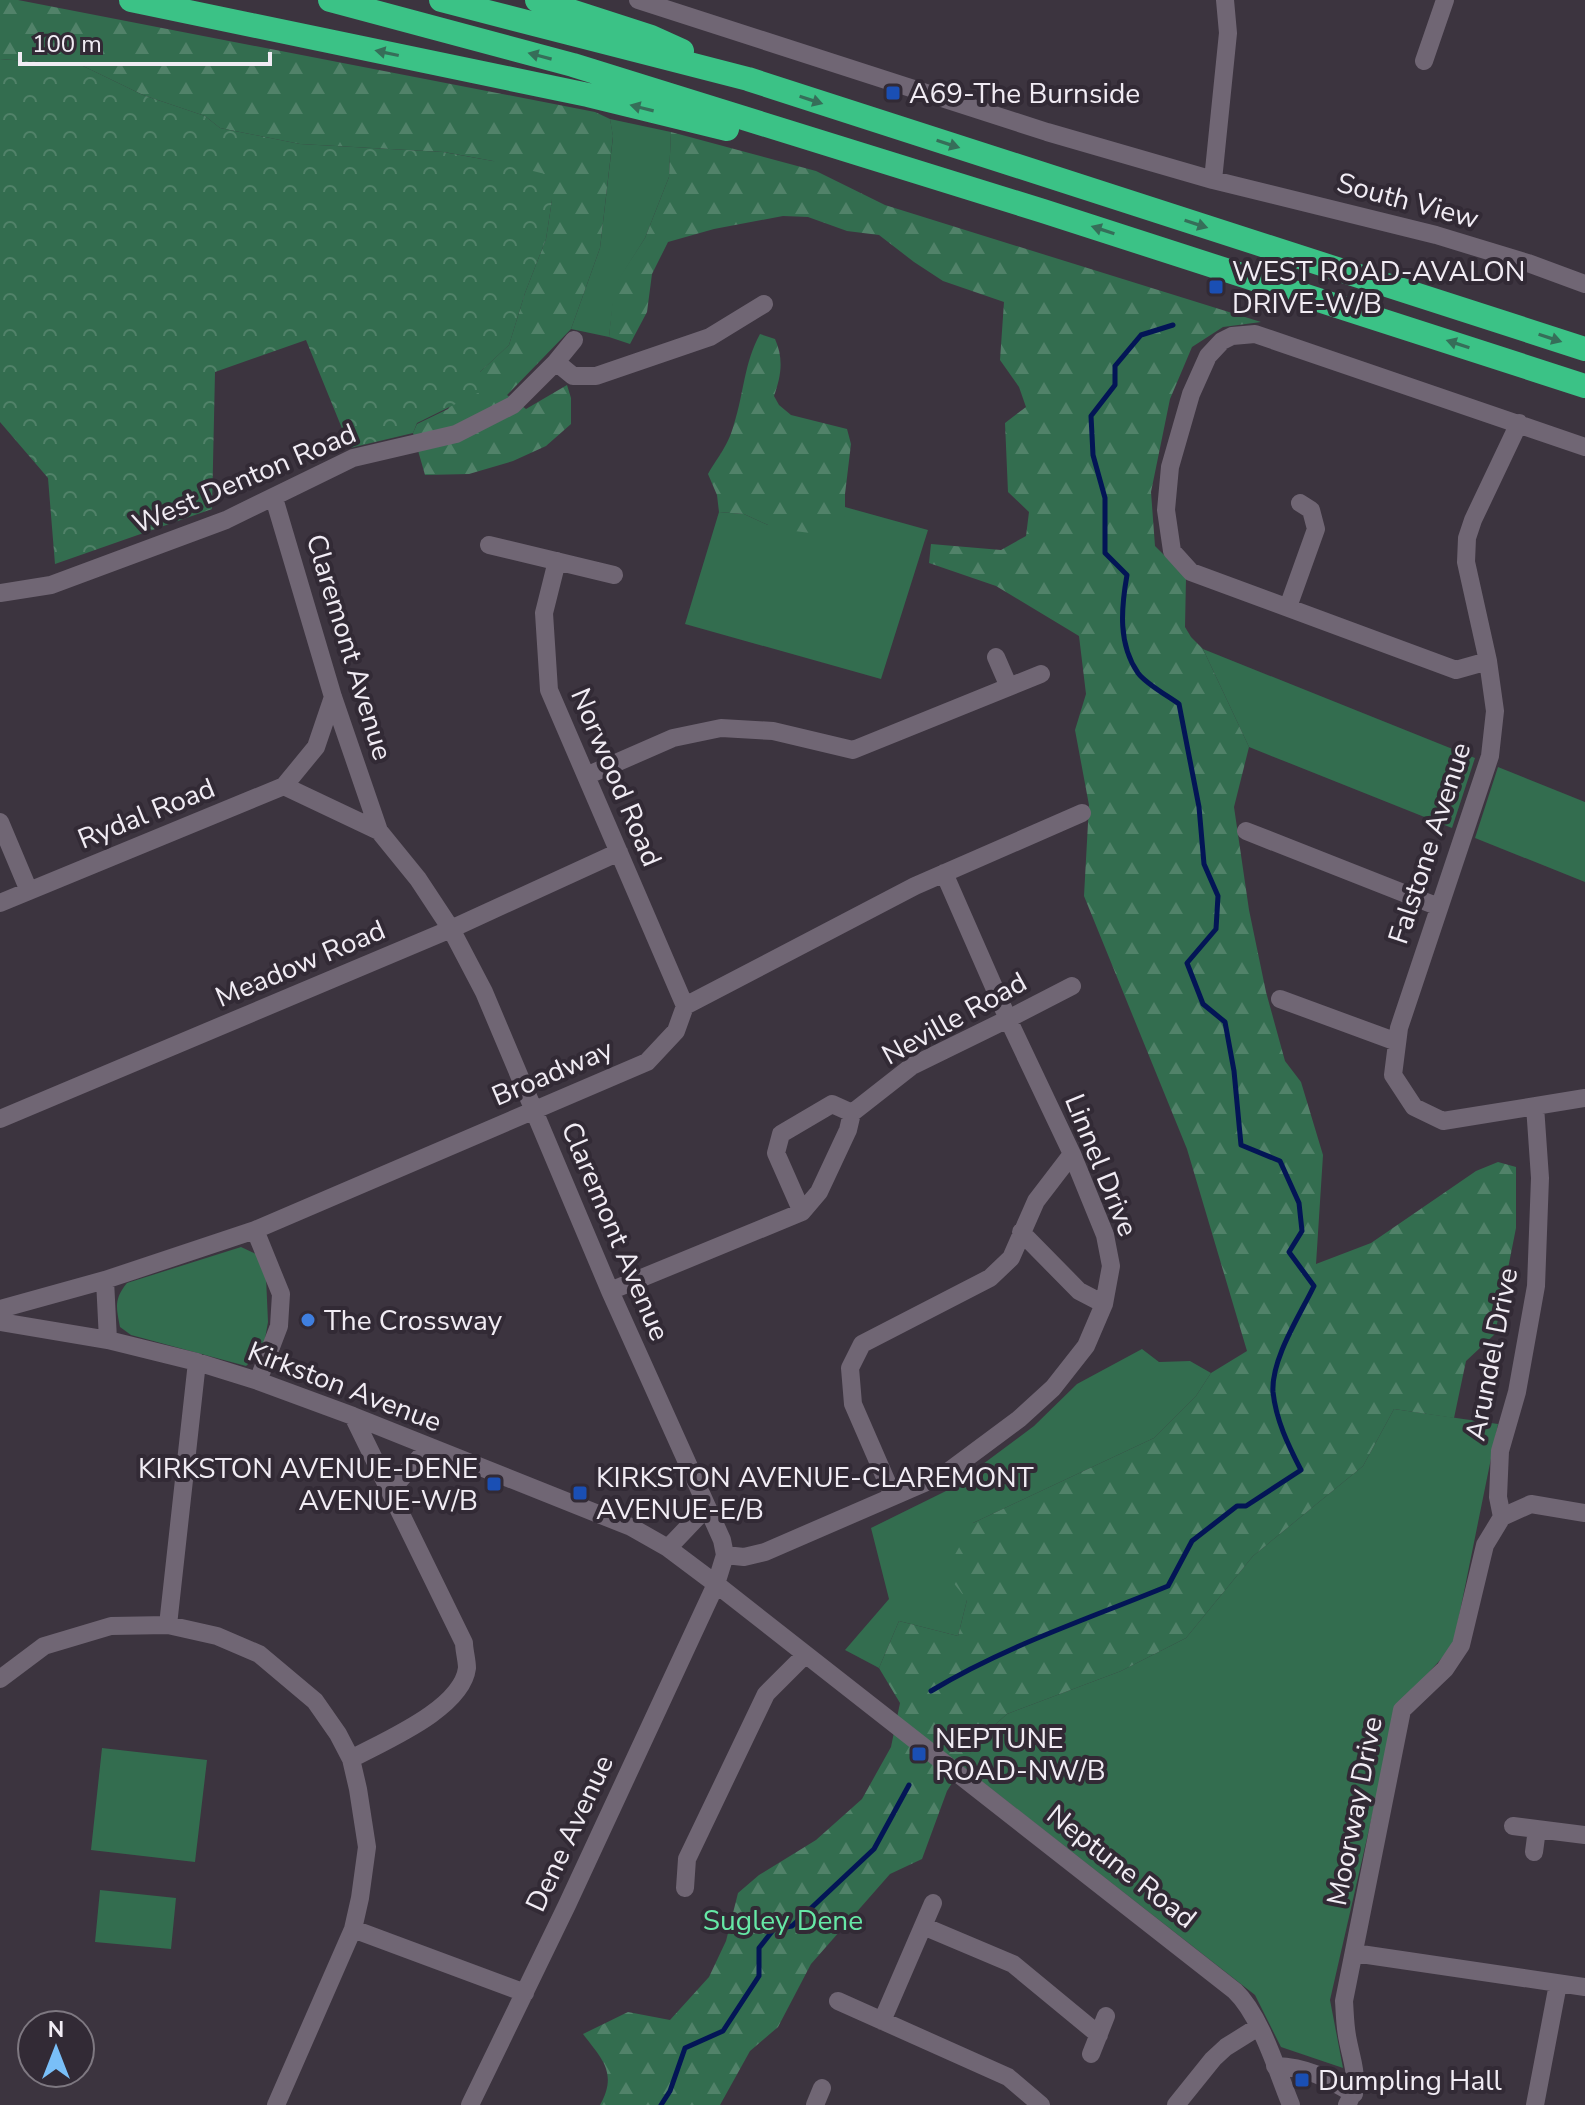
<svg xmlns="http://www.w3.org/2000/svg" width="1585" height="2105" font-family="'Nunito Sans',sans-serif">
<defs>
<pattern id="forest-firs" width="22" height="20" patternUnits="userSpaceOnUse" patternTransform="scale(2)"><rect width="22" height="20" fill="#336d4f"/><path d="M5 1l3.5 6h-7zM16 11l3.5 6h-7z" fill="#518269"/></pattern>
<pattern id="park-crowns" width="20" height="18" patternUnits="userSpaceOnUse" patternTransform="scale(2)"><rect width="20" height="18" fill="#336d4f"/><path d="M2 6a3 3 0 1 1 6 0M12 15a3 3 0 1 1 6 0" fill="none" stroke="#518269"/></pattern>
</defs>
<rect width="100%" height="100%" fill="#3c343f"/>
<!-- grass -->
<path fill="#336d4f" d="M 610,119 L 671,132 L 669,177 L 645,238 L 615,286 L 609,337 L 571,329 L 600,248 L 613,137 Z
M 845,507 L 928,530 L 881,679 L 685,624 L 719,512 L 744,514 L 768,525 L 845,516 Z
M 1203,649 L 1475,758 L 1452,828 L 1249,747 Z
M 1498,767 L 1585,802 L 1585,882 L 1475,838 Z
M 241,1247 L 256,1254 L 266,1277 L 268,1322 L 263,1350 L 246,1366 L 131,1335 L 120,1327 C 116,1307 114,1299 127,1283 Z
M 1142,1349 L 1159,1362 L 1190,1361 L 1211,1373 L 1196,1396 L 1154,1438 L 973,1523 L 967,1600 L 958,1636 L 899,1621 L 879,1668 L 845,1650 L 889,1599 L 871,1528 L 948,1490 L 1034,1426 L 1077,1384 Z
M 1394,1409 L 1498,1424 L 1453,1646 L 1397,1707 L 1330,2000 L 1343,2068 L 1281,2047 L 1255,1995 L 962,1766 L 981,1737 L 1007,1714 L 1121,1671 L 1186,1638 L 1253,1556 L 1363,1466 Z
M 102,1748 L 207,1760 L 195,1862 L 91,1850 Z
M 100,1890 L 176,1898 L 171,1949 L 95,1942 Z"/>
<!-- forest -->
<path fill="url(#forest-firs)" d="M 0,0 L 18,0 L 595,112 L 610,119 L 613,136 L 600,248 L 571,329 L 507,395 L 526,409 L 567,385 L 571,398 L 571,424 L 546,446 L 513,461 L 469,474 L 425,475 L 413,433 L 417,424 L 448,409 L 480,372 L 509,345 L 525,293 L 546,239 L 552,200 L 493,161 L 444,152 L 300,144 L 220,128 L 205,116 L 143,95 L 81,65 L 0,59 Z
M 671,132 L 816,171 L 885,205 L 1261,322 L 1223,327 L 1192,347 L 1170,399 L 1151,492 L 1155,546 L 1186,577 L 1185,627 L 1191,637 L 1203,649 L 1249,747 L 1234,807 L 1249,910 L 1266,992 L 1285,1061 L 1301,1082 L 1323,1155 L 1316,1264 L 1371,1243 L 1476,1171 L 1498,1162 L 1516,1167 L 1516,1228 L 1495,1334 L 1466,1361 L 1454,1418 L 1394,1409 L 1363,1466 L 1253,1556 L 1186,1638 L 1121,1671 L 1007,1714 L 981,1737 L 947,1791 L 922,1859 L 890,1874 L 811,1964 L 778,2027 L 750,2051 L 720,2105 L 600,2105 C 618,2073 602,2059 583,2034 L 628,2012 L 670,2020 L 709,1977 L 726,1941 L 738,1893 L 759,1875 L 816,1840 L 862,1799 L 891,1747 L 900,1703 L 879,1668 L 899,1621 L 958,1636 L 967,1600 L 945,1572 L 973,1523 L 1154,1438 L 1196,1396 L 1211,1373 L 1247,1351 L 1187,1149 L 1084,896 L 1089,805 L 1075,730 L 1086,694 L 1079,636 L 996,586 L 929,563 L 931,544 L 1001,550 L 1026,536 L 1029,512 L 1008,492 L 1005,423 L 1026,407 L 1019,387 L 1000,360 L 1004,302 L 943,281 L 914,262 L 879,235 L 847,231 L 808,217 L 783,216 L 714,229 L 668,242 L 652,274 L 647,312 L 630,344 L 609,337 L 614,286 L 645,238 L 669,177 Z
M 760,334 L 775,339 C 784,359 781,376 774,396 L 779,405 L 791,415 L 847,429 L 851,444 L 845,494 L 845,516 L 839,529 L 827,535 L 786,530 L 768,525 L 744,514 L 719,512 L 717,495 L 708,474 C 719,455 728,446 734,424 C 744,393 744,363 760,334 Z"/>
<!-- park -->
<path fill="url(#park-crowns)" d="M 0,59 L 81,65 L 143,95 L 205,116 L 220,128 L 300,144 L 443,152 L 493,161 L 545,174 L 552,200 L 546,239 L 525,293 L 509,345 L 480,372 L 484,390 L 417,423 L 413,433 L 350,448 L 306,340 L 215,372 L 212,509 L 55,564 L 48,478 L 0,422 Z"/>
<g fill="none" stroke-linecap="round" stroke-linejoin="round">
<!-- stream -->
<path stroke="#031556" stroke-width="5" d="M 931,1691 C 1005,1646 1088,1619 1168,1586 L 1192,1541 L 1237,1506 L 1246,1506 L 1301,1470 C 1288,1445 1276,1420 1273,1392 C 1271,1359 1300,1315 1314,1286 L 1289,1252 L 1302,1231 L 1299,1203 L 1280,1161 L 1241,1145 L 1234,1071 L 1225,1022 L 1203,1004 L 1187,963 L 1216,929 L 1218,896 L 1204,864 L 1199,807 L 1179,704 C 1168,696 1146,684 1138,673 C 1118,644 1121,609 1127,575 L 1105,553 L 1105,498 L 1093,455 L 1091,416 L 1115,385 L 1115,366 L 1141,335 L 1173,325
M 661,2105 L 670,2091 L 685,2048 L 723,2031 L 759,1976 L 759,1948 L 774,1929 L 792,1926 L 874,1849 L 909,1785"/>
<!-- minor -->
<path stroke="#706674" stroke-width="18" d="M 638,0 L 1047,132 L 1213,180 L 1436,235 L 1528,263 L 1585,284
M 1424,61 L 1445,0
M 1213,180 L 1228,33 L 1225,0
M 556,362 L 573,376 L 596,376 L 710,337 L 764,304
M 1519,423 L 1473,520 L 1467,538 L 1466,562 L 1488,661 L 1495,711 L 1490,756 L 1399,1028 L 1393,1075 L 1414,1107 L 1443,1121 L 1585,1098
M 274,498 L 333,697 L 379,831 L 418,879 L 451,929 L 484,992 L 610,1291 L 722,1540 L 725,1555 L 744,1557 L 765,1552 L 945,1474 L 1019,1419 L 1053,1388 L 1086,1346 L 1104,1304 L 1111,1266 L 1105,1235 L 1072,1154 L 1008,1019 L 944,873
M 489,545 L 614,575
M 557,561 L 544,613 L 549,690 L 685,1006
M 0,593 L 51,585 L 226,520 L 353,458 L 456,434 L 513,405 L 556,362 L 574,340
M 1288,607 L 1316,529 L 1311,510 L 1300,503
M 996,657 L 1009,687
M 1488,661 L 1456,670 L 1191,572 L 1172,551 L 1166,510 L 1170,467 L 1191,394 L 1208,356 L 1222,341 L 1232,336 L 1255,334 L 1585,447
M 586,776 L 673,738 L 721,728 L 773,731 L 853,750 L 1041,674
M 284,786 L 379,831
M 0,822 L 29,891
M 1246,831 L 1439,907
M 0,903 L 284,786 L 316,747 L 333,697
M 1280,999 L 1397,1042
M 0,1119 L 451,929 L 619,852
M 802,1212 L 776,1153 L 781,1134 L 832,1104 L 852,1113
M 255,1230 L 281,1294 L 279,1326 L 258,1381
M 1021,1232 L 1079,1291 L 1104,1304
M 105,1280 L 108,1340
M 610,1291 L 802,1212 L 819,1192 L 848,1130 L 852,1113 L 912,1066 L 1008,1019 L 1072,986
M 0,1309 L 105,1280 L 255,1230 L 647,1062 L 676,1031 L 685,1006 L 915,886 L 1082,813
M 0,1322 L 108,1340 L 197,1362 L 258,1381 L 353,1416 L 631,1527 L 668,1548 L 716,1584 L 1235,1991 C 1261,2016 1277,2071 1291,2105
M 390,1491 L 429,1447
M 893,1496 L 853,1404 L 850,1368 L 862,1344 L 990,1278 L 1011,1258 L 1036,1201 L 1072,1154
M 1502,1517 L 1498,1497 L 1500,1451 L 1517,1392 L 1536,1286 L 1540,1178 L 1535,1106
M 1502,1517 L 1531,1504 L 1585,1513
M 668,1548 L 707,1507
M 168,1625 L 197,1362
M 0,1679 L 44,1646 L 111,1626 L 168,1625 L 217,1636 L 259,1654 L 315,1701 L 338,1734 L 351,1759 L 358,1789 L 367,1847 L 360,1898 L 353,1929 L 276,2105
M 351,1759 C 384,1741 462,1709 467,1668 C 467,1660 464,1650 464,1643 L 353,1416
M 1513,1826 L 1585,1835
M 1534,1852 L 1537,1829
M 685,1888 L 687,1859 L 766,1694 L 805,1655
M 923,1926 L 1013,1964 L 1099,2035
M 353,1929 L 525,1993
M 1354,1953 L 1585,1987
M 838,2001 L 1008,2077 L 1041,2105
M 882,2021 L 933,1903
M 1091,2054 L 1106,2016
M 1275,2066 C 1307,2067 1327,2078 1354,2094
M 470,2105 L 567,1905 L 716,1584 L 725,1555
M 815,2105 L 822,2088
M 1176,2105 L 1213,2059 L 1226,2047 L 1258,2027
M 1347,2105 C 1361,2080 1353,2067 1348,2041 C 1345,2028 1345,2015 1344,2001 L 1402,1710 L 1445,1669 L 1461,1645 L 1485,1545 L 1502,1517
M 1535,2105 L 1558,1984"/>
<!-- highway -->
<path stroke="#3bc286" stroke-width="24" d="M 131,0 L 588,95 L 727,129
M 330,0 L 573,65 L 1043,211 L 1585,386
M 441,0 L 748,79 L 1585,349
M 537,0 L 651,37 L 682,51"/>
</g>
<!-- one-way arrows -->
<defs><path id="oneway-solid" d="M-6-.8H1V-3.2L6.5 0L1 3.2V.8H-6Z" transform="scale(2)"/></defs>
<g fill="#366e59">
<use href="#oneway-solid" transform="translate(387 53) rotate(-168)"/>
<use href="#oneway-solid" transform="translate(540 56) rotate(-165)"/>
<use href="#oneway-solid" transform="translate(811 100) rotate(18)"/>
<use href="#oneway-solid" transform="translate(642 108) rotate(-166)"/>
<use href="#oneway-solid" transform="translate(948 144) rotate(18)"/>
<use href="#oneway-solid" transform="translate(1196 224) rotate(18)"/>
<use href="#oneway-solid" transform="translate(1103 230) rotate(-162)"/>
<use href="#oneway-solid" transform="translate(1550 338) rotate(18)"/>
<use href="#oneway-solid" transform="translate(1458 344) rotate(-162)"/>
</g>
<!-- markers -->
<g fill="#1a4fb4" stroke="#322a35" stroke-width="3">
<rect x="885" y="85" width="16" height="16" rx="4"/>
<rect x="1208" y="279" width="16" height="16" rx="4"/>
<rect x="486" y="1476" width="16" height="16" rx="4"/>
<rect x="572" y="1485" width="16" height="16" rx="4"/>
<rect x="911" y="1746" width="16" height="16" rx="4"/>
<rect x="1294" y="2072" width="16" height="16" rx="4"/>
</g>
<circle fill="#3f7fe0" stroke="#322a35" stroke-width="3" cx="308" cy="1320" r="8"/>
<g text-anchor="middle" stroke-width="8" stroke-linejoin="round" paint-order="stroke">
<!-- poi labels -->
<g font-size="28" fill="#f1ecf4" stroke="#322a35" text-anchor="start">
<text x="909" y="103">A69-The Burnside</text>
<text x="1232" y="281">WEST ROAD-AVALON<tspan x="1232" dy="32">DRIVE-W/B</tspan></text>
<text x="324" y="1330">The Crossway</text>
<text x="478" y="1478" text-anchor="end">KIRKSTON AVENUE-DENE<tspan x="478" dy="32">AVENUE-W/B</tspan></text>
<text x="596" y="1487">KIRKSTON AVENUE-CLAREMONT<tspan x="596" dy="32">AVENUE-E/B</tspan></text>
<text x="935" y="1748">NEPTUNE<tspan x="935" dy="32">ROAD-NW/B</tspan></text>
<text x="1318" y="2090">Dumpling Hall</text>
</g>
<!-- street labels -->
<g font-size="28" fill="#f1ecf4" stroke="#322a35">
<text transform="translate(1408 200) rotate(15)" y="10">South View</text>
<text transform="translate(244 478) rotate(-23)" y="10">West Denton Road</text>
<text transform="translate(350 647) rotate(73)" y="10">Claremont Avenue</text>
<text transform="translate(617 777) rotate(67)" y="10">Norwood Road</text>
<text transform="translate(146 813) rotate(-22)" y="10">Rydal Road</text>
<text transform="translate(1429 843) rotate(-72)" y="10">Falstone Avenue</text>
<text transform="translate(300 963) rotate(-23)" y="10">Meadow Road</text>
<text transform="translate(954 1018) rotate(-29)" y="10">Neville Road</text>
<text transform="translate(552 1072) rotate(-23)" y="10">Broadway</text>
<text transform="translate(1102 1165) rotate(68)" y="10">Linnel Drive</text>
<text transform="translate(616 1231) rotate(67)" y="10">Claremont Avenue</text>
<text transform="translate(1491 1354) rotate(-79)" y="10">Arundel Drive</text>
<text transform="translate(345 1386) rotate(21)" y="10">Kirkston Avenue</text>
<text transform="translate(1354 1811) rotate(-79)" y="10">Moorway Drive</text>
<text transform="translate(569 1833) rotate(-65)" y="10">Dene Avenue</text>
<text transform="translate(1122 1866) rotate(38)" y="10">Neptune Road</text>
</g>
<!-- park labels -->
<g font-size="28" fill="#66e8a6" stroke="#322a35">
<text x="783" y="1930">Sugley Dene</text>
</g>
</g>
<!-- north arrow -->
<g transform="translate(56 2049)"><circle r="38" fill="#322a35" stroke="#7e7881" stroke-width="2"/>
<path d="M0-6L14 30L0 20L-14 30Z" fill="#79bff8"/>
<text y="-12" font-size="22" font-weight="bold" text-anchor="middle" fill="#f1ecf4">N</text>
</g>
<!-- scale -->
<path d="M20 52v12h250v-12" fill="none" stroke="#f1ecf4" stroke-width="4"/>
<text x="32" y="52" font-size="24" fill="#f1ecf4" stroke="#322a35" stroke-width="6" paint-order="stroke">100 m</text>
</svg>
